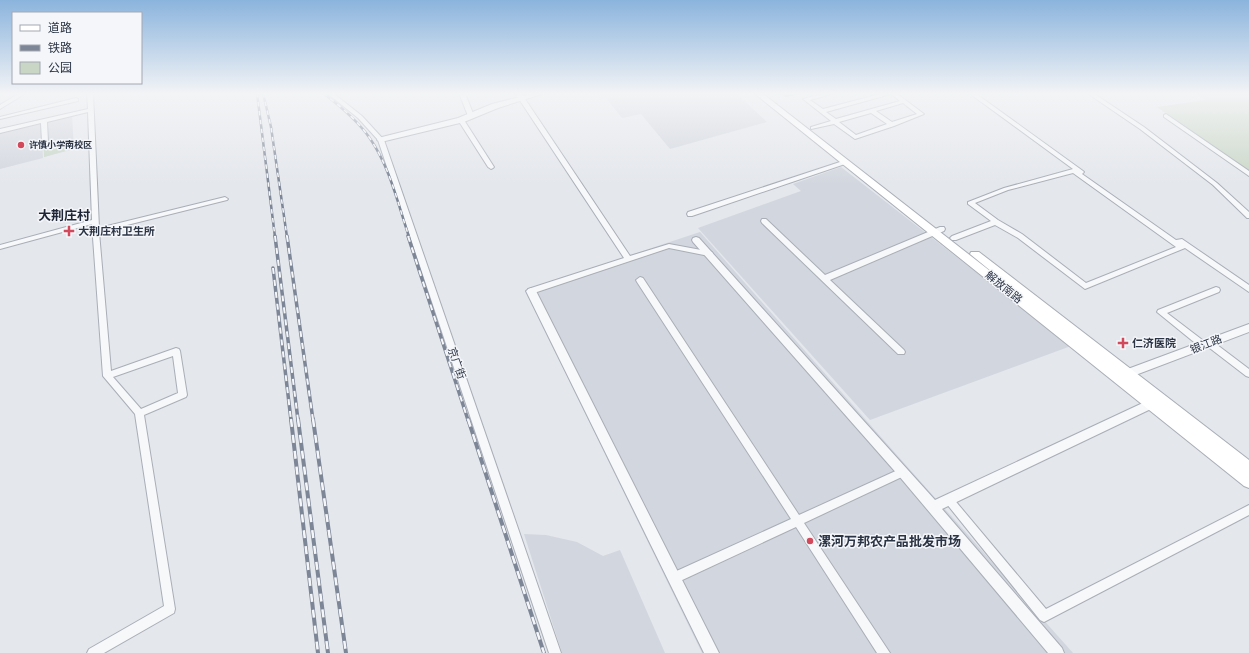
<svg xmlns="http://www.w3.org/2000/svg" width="1249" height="653" font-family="'Space Grotesk','Noto Sans SC',sans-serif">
<rect width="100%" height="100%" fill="#e4e7ec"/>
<!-- built -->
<path fill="#d2d6de" d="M 596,93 L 736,93 L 767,122 L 670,149 L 641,114 L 622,118 L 606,98 L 601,99 Z
M 72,116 L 74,149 L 44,157 L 42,123 Z
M 41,123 L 43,158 L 0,169 L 0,133 Z
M 841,167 L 1071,346 L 870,420 L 698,228 L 801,191 L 793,184 Z
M 700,232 L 873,428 L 1073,653 L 702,653 L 525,290 Z
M 524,534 L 546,535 L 577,542 L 603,556 L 620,550 L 665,653 L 562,653 Z"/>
<!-- green -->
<path fill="#c9d6c5" d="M 1195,93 L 1249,93 L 1249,172 L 1157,107 L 1205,100 Z
M 64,140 L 65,151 L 44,157 L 44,145 Z"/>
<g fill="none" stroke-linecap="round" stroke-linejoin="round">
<!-- minor casing -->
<g stroke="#a9aeb7" stroke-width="2">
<path id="minor" d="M 20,93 L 26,93 L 0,109 L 0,105 Z
M 87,93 L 93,93 L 99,228 L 225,197 L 228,199 L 227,200 L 99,232 L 111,371 L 176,348 L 179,349 L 180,351 L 187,395 L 186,397 L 144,415 L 175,609 L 174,613 L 104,653 L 87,653 L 89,649 L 164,606 L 135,414 L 103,376 L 92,224 L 0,249 L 0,245 L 92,220 L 88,112 L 47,122 L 48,142 L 45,144 L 42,142 L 41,123 L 0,133 L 0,129 L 88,109 ZM 173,356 L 178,393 L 141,409 L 113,377 Z
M 327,93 L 333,93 L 362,116 L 384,140 L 561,653 L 549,653 L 378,140 L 358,118 Z
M 459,93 L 465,93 L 474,116 L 473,117 L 468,116 Z
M 515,93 L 521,93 L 630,256 L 669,244 L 712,252 L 713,254 L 712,256 L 709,256 L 669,248 L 534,293 L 528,293 L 527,291 L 528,289 L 624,258 Z
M 826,93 L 835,93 L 810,100 L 823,109 L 884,93 L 896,93 L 924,114 L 894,126 L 855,139 L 834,124 L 811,129 L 811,127 L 831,121 L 803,99 ZM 891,94 L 900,101 L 836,119 L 826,112 ZM 903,103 L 917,114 L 892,122 L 876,111 ZM 871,113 L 887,124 L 856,135 L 839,122 Z
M 969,93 L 975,93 L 1083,171 L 1084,172 L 1082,174 L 1176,240 L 1182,239 L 1249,285 L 1249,292 L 1185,248 L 1085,289 L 1018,238 L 995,225 L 956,240 L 952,240 L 950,238 L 952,236 L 991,221 L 968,204 L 968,202 L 1004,188 L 1073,169 ZM 1073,173 L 1176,247 L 1086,283 L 1022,234 L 998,220 L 975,203 L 1008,190 Z
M 1087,93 L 1093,93 L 1144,127 L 1217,183 L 1249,212 L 1249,218 L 1247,218 L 1213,185 L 1140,129 Z
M 76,98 L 78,99 L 78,101 L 0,119 L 0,117 Z
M 1166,114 L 1249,171 L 1249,176 L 1164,117 L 1164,115 Z
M 461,118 L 464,120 L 494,167 L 493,168 L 491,169 L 488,167 L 458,120 Z
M 846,160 L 849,162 L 848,163 L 692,216 L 688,216 L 687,214 L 688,212 Z
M 762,219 L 766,219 L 825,275 L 940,227 L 944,227 L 945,229 L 944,231 L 830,280 L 904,350 L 905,352 L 904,354 L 898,354 L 762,223 L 761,221 Z
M 640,277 L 643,278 L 799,515 L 900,469 L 903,468 L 906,469 L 908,472 L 906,475 L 804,523 L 890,653 L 877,653 L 796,527 L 678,582 L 674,583 L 670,582 L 669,578 L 670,574 L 791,519 L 637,282 L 636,280 Z
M 1216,287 L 1219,288 L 1220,290 L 1219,292 L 1167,313 L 1205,342 L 1209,340 L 1212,341 L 1249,369 L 1249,377 L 1246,376 L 1207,346 L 1203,348 L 1200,347 L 1157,312 L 1158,310 Z
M 949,496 L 952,497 L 1046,609 L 1249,505 L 1249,515 L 1044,622 L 1040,620 L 946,503 L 944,500 L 946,497 Z"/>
</g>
<!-- tertiary casing -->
<g stroke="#a9aeb7" stroke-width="2">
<path id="tertiary" d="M 535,93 L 545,93 L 498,108 L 464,122 L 381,142 L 377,140 L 378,138 L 458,118 L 492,104 Z
M 696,237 L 699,238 L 935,500 L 1147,401 L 1151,399 L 1155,401 L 1157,404 L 1155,407 L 942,509 L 1062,648 L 1064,653 L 1048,653 L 899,476 L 693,242 L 692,240 L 693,238 Z
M 531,288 L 536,291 L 719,653 L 704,653 L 526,291 Z
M 1249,324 L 1249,332 L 1125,379 L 1121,380 L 1117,379 L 1116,376 L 1117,373 Z"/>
</g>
<!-- secondary casing -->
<g stroke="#a9aeb7" stroke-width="2">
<path id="secondary" d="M 754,93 L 762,93 L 1008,285 L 970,254 L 971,252 L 979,252 L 1249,460 L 1249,488 L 1244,486 Z"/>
</g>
<!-- minor -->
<use href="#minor" fill="#f7f8fa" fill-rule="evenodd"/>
<!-- tertiary -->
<use href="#tertiary" fill="#f7f8fa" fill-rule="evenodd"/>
<!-- secondary -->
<use href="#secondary" fill="#fff" fill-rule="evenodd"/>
<!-- rail-far2 casing -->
<g stroke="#7d8696" stroke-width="2.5">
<path id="rail-far2" d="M 257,93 L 275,237
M 263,93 L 271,127 L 287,237
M 323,93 C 340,106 357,120 369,137 C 390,167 398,204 409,237"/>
</g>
<!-- rail-far1 casing -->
<g stroke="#7d8696" stroke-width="3.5">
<path id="rail-far1" d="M 275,236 L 298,420
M 287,236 L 313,420
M 408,236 L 468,420
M 273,268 L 291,420"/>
</g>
<!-- rail casing -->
<g stroke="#7d8696" stroke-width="4">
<path id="rail" d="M 291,419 L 318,653
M 298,419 L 328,653
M 313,419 L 346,653
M 468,419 L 544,653"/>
</g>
<!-- rail-far2 -->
<use href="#rail-far2" stroke="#f4f6f9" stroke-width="1.5" stroke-dasharray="4.5" stroke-linecap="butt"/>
<!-- rail-far1 -->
<use href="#rail-far1" stroke="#f4f6f9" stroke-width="2" stroke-dasharray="6" stroke-linecap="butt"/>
<!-- rail -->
<use href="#rail" stroke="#f4f6f9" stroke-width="2.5" stroke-dasharray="8" stroke-linecap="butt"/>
</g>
<!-- wall -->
<path fill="#a1a5ae" d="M 779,93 L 803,93 L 785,97 Z"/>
<!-- shaded-wall -->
<path fill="#83868d" d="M 786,93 L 803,93 L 785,97 Z"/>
<!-- sky -->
<linearGradient id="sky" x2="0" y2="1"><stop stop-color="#8bb4dd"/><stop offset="0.51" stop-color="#f3f4f6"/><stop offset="1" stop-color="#f3f4f6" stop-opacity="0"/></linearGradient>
<rect width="1249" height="184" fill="url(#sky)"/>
<!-- markers -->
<g fill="#d1495b" stroke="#f4f6f9" stroke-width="1.5">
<circle cx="21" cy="145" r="4"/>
<path d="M67 225h4v4h4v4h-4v4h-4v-4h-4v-4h4z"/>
<path d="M1121 337h4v4h4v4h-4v4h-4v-4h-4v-4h4z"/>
<circle cx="810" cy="541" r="4"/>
</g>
<g text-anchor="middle" stroke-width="3" stroke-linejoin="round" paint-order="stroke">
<!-- far-poi labels -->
<g font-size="9" font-weight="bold" fill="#2b3445" stroke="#f4f6f9" text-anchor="start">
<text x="29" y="148">许慎小学南校区</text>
</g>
<!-- poi labels -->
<g font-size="11" font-weight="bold" fill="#2b3445" stroke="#f4f6f9" text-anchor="start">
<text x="78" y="235">大荆庄村卫生所</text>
<text x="1132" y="347">仁济医院</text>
</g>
<!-- street labels -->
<g font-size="11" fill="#2b3445" stroke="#f4f6f9">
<text transform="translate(1004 287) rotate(39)" y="4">解放南路</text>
<text transform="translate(1206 344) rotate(-21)" y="4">银江路</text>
<text transform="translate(457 363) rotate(71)" y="4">京广街</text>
</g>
<!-- quarter labels -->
<g font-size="13" font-weight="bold" fill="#1d2536" stroke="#f4f6f9">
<text x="64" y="220">大荆庄村</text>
</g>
<!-- near-poi labels -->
<g font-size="13" font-weight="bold" fill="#2b3445" stroke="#f4f6f9" text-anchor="start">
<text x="818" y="546">漯河万邦农产品批发市场</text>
</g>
</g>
<!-- legend -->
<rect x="12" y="12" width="130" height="72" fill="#f4f6f9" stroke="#a4a8b1"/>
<rect x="20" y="25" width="20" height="6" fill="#ffffff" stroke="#a4a8b1"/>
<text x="48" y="32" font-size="12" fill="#2b3445">道路</text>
<rect x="20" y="45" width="20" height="6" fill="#7d8696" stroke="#a4a8b1"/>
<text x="48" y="52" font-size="12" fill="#2b3445">铁路</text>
<rect x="20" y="62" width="20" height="12" fill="#c9d6c5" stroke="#a4a8b1"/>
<text x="48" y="72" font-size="12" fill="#2b3445">公园</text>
</svg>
